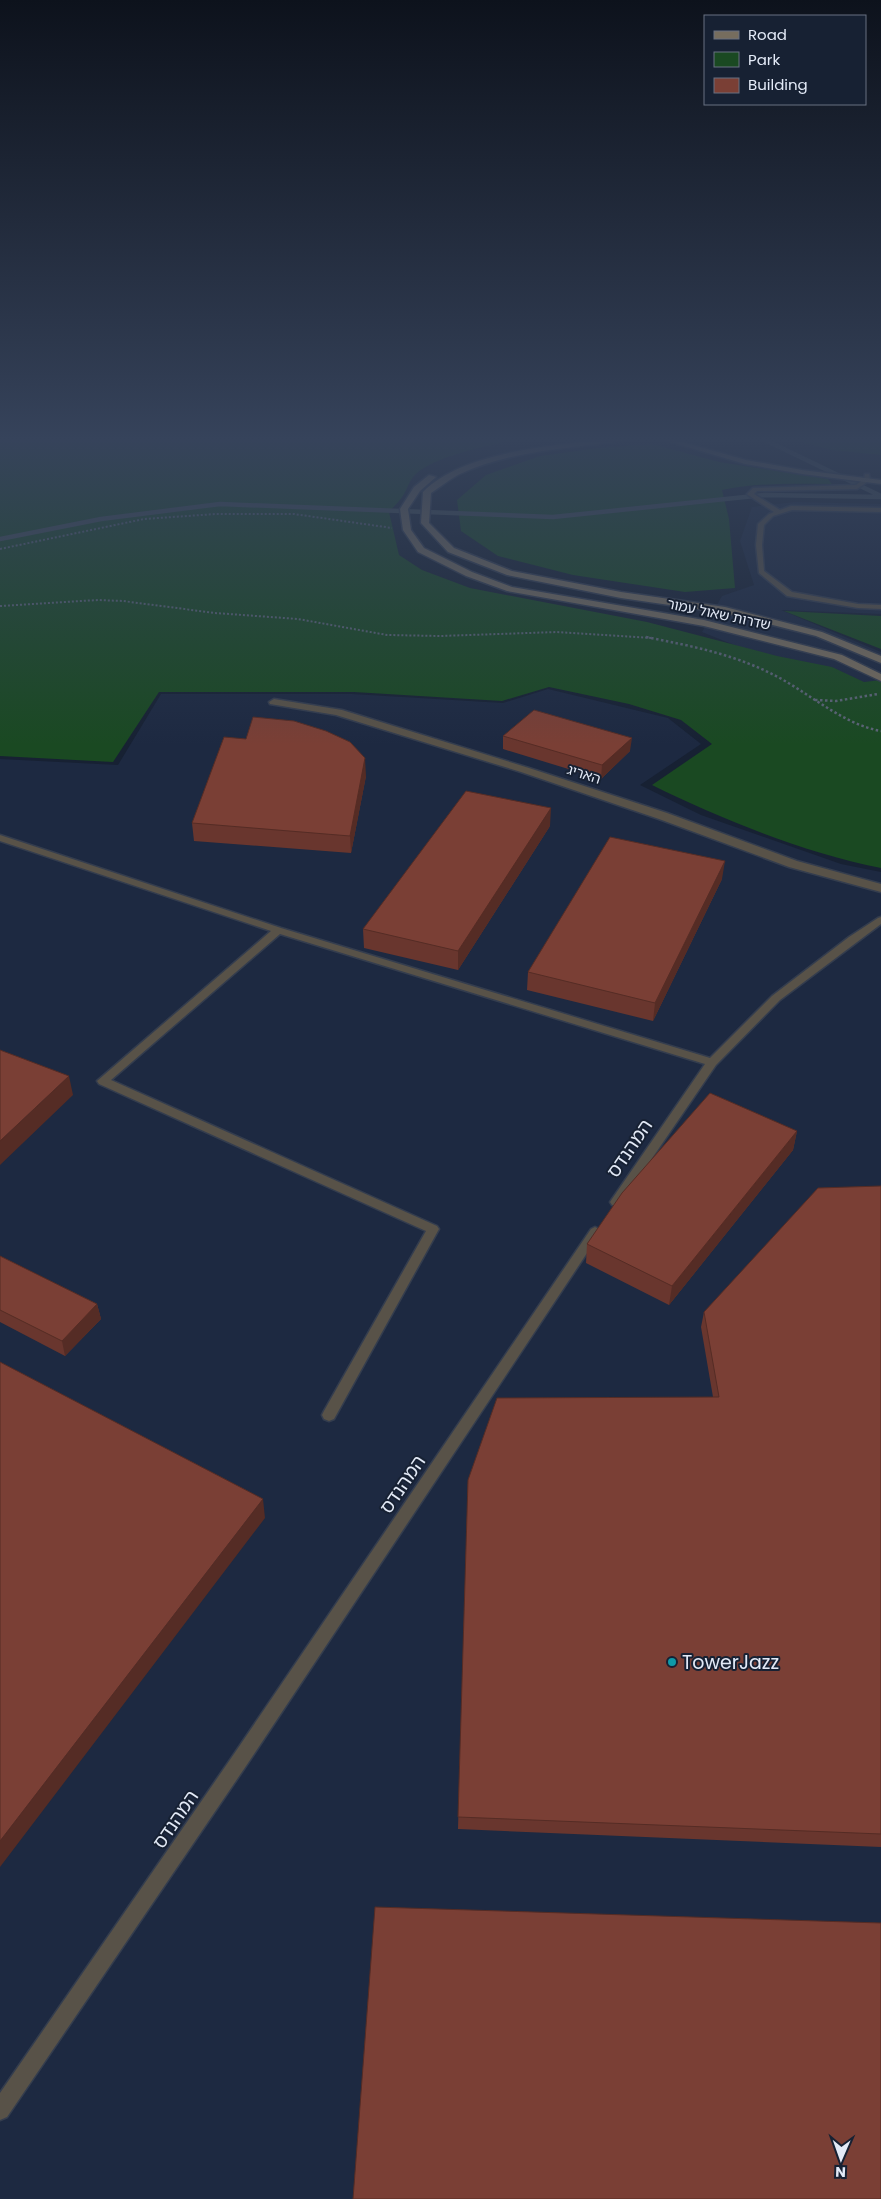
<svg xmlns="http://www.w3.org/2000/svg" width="881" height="2199" font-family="Poppins,'Noto Sans Hebrew',sans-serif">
<rect width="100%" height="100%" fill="#172133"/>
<!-- built -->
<path fill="#1d2941" d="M 795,502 L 881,504 L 881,614 L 781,610 L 881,652 L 881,704 L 702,632 L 722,596 L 754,585 L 740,541 L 752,507 Z
M 548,689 L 668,718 L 701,744 L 640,785 L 701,815 L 841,864 L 881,872 L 881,2199 L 0,2199 L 0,759 L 118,765 L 161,694 L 352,694 L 503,703 Z"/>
<!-- green -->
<path fill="#1a4922" d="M 0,438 L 526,438 C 499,443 430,456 413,477 C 409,482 407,489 404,494 C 400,501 394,506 389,512 L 399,555 L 422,570 L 470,588 L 647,622 L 777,656 L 832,667 L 864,682 L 881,680 L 881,868 C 805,853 721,819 652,785 L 712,744 L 681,720 L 629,704 L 549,687 L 502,701 L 354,692 L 159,692 L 113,762 L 0,756 Z
M 785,438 L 881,438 L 881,455 L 832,450 Z
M 652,444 L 719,462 L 828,479 L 832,484 C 795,484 758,482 722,490 L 729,519 L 735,588 L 685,592 L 573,575 L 498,556 L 461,531 L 457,500 L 486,475 L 540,456 L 598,448 Z
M 784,611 L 881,616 L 881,649 Z"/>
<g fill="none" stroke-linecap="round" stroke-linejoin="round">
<!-- stream -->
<path stroke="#445057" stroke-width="4.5" d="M 761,438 L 881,496
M 0,539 L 101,519 L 220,504 L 553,517 L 765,495 L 881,497"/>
<!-- lane casing -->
<g stroke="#343d4e" stroke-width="3">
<path id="lane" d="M 865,474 L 869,474 L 870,480 L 857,489 L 757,491 L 754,494 L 780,510 L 791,506 L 881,508 L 881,512 L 792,510 L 773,516 L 764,525 L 762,545 L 764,571 L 792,592 L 858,604 L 881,605 L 881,609 L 858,608 L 787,596 L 759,573 L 756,545 L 758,524 L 769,514 L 774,512 L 748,495 L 747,494 L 753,488 L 856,485 L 864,479 Z
M 0,835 L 281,928 L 710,1058 L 772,996 L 849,937 L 878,918 L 881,917 L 881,924 L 780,1000 L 716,1065 L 620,1205 L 612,1205 L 610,1202 L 612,1199 L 705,1064 L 280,934 L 111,1080 L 437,1226 L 439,1229 L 334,1419 L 329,1421 L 324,1419 L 322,1415 L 324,1411 L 426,1231 L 99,1084 L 97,1081 L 271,931 L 0,841 Z
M 595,1227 L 599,1229 L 601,1232 L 599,1235 L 246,1766 L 7,2117 L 0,2120 L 0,2093 L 234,1754 L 591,1229 Z"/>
</g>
<!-- street casing -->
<g stroke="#343d4e" stroke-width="3">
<path id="street" d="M 274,699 L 342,710 L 529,768 L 667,813 L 797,861 L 881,884 L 881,892 L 789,867 L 659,819 L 521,772 L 336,715 L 270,704 L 269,702 Z"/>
</g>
<!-- secondary casing -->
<g stroke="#343d4e" stroke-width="3">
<path id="secondary" d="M 616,438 L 634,438 L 630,440 C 574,448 512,450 460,474 C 450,479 440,487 431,493 L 429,523 L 454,548 L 512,571 L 621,592 L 725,607 L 822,632 L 881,656 L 881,663 L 816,636 L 725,613 L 621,598 L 507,575 L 448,552 L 421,523 L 423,492 C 464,450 560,445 616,438 Z
M 657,438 L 668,438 L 746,460 L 802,470 L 881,480 L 881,484 L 802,474 L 745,464 Z
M 429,475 L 436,477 L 420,491 L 408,509 L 411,530 L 424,548 L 472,572 L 512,587 L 704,620 L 842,655 L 881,674 L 881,681 L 834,659 L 704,626 L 507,591 L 466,576 L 418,552 L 403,530 L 400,509 L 414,487 Z"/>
</g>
<!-- path-far1 -->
<path stroke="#5c6576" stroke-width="2" stroke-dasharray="2 2" stroke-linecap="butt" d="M 0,549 L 144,519 L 216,514 L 294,514 L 392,528
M 0,606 L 98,600 L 123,601 L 215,613 L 298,619 L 387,635 L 440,636 L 557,632 L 653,638"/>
<!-- path -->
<path stroke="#5c6576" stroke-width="2.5" stroke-dasharray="2.5 2.5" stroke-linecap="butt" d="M 646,637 C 691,646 729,653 770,673 C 806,690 841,724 881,731
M 815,700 L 836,701 L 878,694"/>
<!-- lane -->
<use href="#lane" fill="#585248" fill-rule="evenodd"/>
<!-- street -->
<use href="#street" fill="#585248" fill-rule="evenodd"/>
<!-- secondary -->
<use href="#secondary" fill="#766d5e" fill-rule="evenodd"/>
</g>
<!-- wall -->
<path fill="#69362e" d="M 503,736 L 630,751 L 601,779 L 503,749 Z
M 366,776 L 351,853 L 194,841 L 192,823 Z
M 550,826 L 458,970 L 364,948 L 363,929 Z
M 722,879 L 653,1021 L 527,990 L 528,972 Z
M 797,1131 L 793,1150 L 669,1305 L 586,1263 L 587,1244 Z
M 881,1186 L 881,1847 L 458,1829 L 468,1480 L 713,1397 L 701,1327 L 704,1312 Z
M 0,1256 L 97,1304 L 101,1319 L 65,1356 L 0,1322 Z"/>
<!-- shaded-wall -->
<path fill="#552c25" d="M 632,738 L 630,751 L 601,779 L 602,765 Z
M 365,758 L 366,776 L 351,853 L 350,836 Z
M 551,808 L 550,826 L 458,970 L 458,951 Z
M 725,861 L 722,879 L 653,1021 L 655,1003 Z
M 69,1076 L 73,1095 L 0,1165 L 0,1141 Z
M 797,1131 L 793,1150 L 669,1305 L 672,1286 Z
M 97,1304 L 101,1319 L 65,1356 L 62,1341 Z
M 263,1499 L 265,1518 L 0,1867 L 0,1841 Z"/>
<!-- building -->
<path fill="#7a3f35" stroke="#552c25" d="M 534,710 L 632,738 L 602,765 L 503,736 Z
M 253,717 L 294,721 L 326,731 L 350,742 L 365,758 L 350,836 L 192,823 L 224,737 L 246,739 Z
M 466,791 L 551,808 L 458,951 L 363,929 Z
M 610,837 L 725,861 L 655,1003 L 528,972 Z
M 0,1050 L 69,1076 L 0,1141 Z
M 710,1093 L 797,1131 L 672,1286 L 587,1244 L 622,1193 Z
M 881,1186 L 881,1834 L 458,1817 L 468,1480 L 497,1398 L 719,1397 L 704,1312 L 818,1188 Z
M 0,1256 L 97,1304 L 62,1341 L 0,1310 Z
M 0,1362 L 263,1499 L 0,1841 Z
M 375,1907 L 881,1923 L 881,2199 L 353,2199 Z"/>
<!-- sky -->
<linearGradient id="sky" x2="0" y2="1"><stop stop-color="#0d121c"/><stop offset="0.59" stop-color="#36435b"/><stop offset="1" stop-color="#36435b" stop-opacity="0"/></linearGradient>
<rect width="881" height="745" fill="url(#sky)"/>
<!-- markers -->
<circle fill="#0f9aa8" stroke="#172133" stroke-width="2" cx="672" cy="1662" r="5"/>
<g text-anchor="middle" stroke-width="4" stroke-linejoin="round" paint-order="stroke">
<!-- far-street labels -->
<g font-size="14" fill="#e3eaf7" stroke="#172133">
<text transform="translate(719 614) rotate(12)" y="5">שדרות שאול עמור</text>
<text transform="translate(584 774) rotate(18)" y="5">האריג</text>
</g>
<!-- near-street labels -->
<g font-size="19" fill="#e3eaf7" stroke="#172133">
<text transform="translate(629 1148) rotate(-56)" y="7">המהנדס</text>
<text transform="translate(402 1484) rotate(-56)" y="7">המהנדס</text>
<text transform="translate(175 1819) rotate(-56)" y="7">המהנדס</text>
</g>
<!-- near-poi labels -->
<g font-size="19" fill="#e3eaf7" stroke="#172133" text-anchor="start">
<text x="682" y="1669">TowerJazz</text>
</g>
</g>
<!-- legend -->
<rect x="704" y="15" width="162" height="90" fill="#172133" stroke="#697181"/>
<rect x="714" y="31" width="25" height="8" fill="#766d5e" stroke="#697181"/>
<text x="748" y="40" font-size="15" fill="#e3eaf7">Road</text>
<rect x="714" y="52" width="25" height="15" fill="#1a4922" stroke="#697181"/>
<text x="748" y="65" font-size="15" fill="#e3eaf7">Park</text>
<rect x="714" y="78" width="25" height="15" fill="#7a3f35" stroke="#697181"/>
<text x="748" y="90" font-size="15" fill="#e3eaf7">Building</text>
<!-- north arrow -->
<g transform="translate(841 2159) rotate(182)" stroke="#172133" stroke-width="4" paint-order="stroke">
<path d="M0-4L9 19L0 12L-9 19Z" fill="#e3eaf7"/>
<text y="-8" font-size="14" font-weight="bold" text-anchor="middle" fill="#e3eaf7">N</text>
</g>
</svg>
